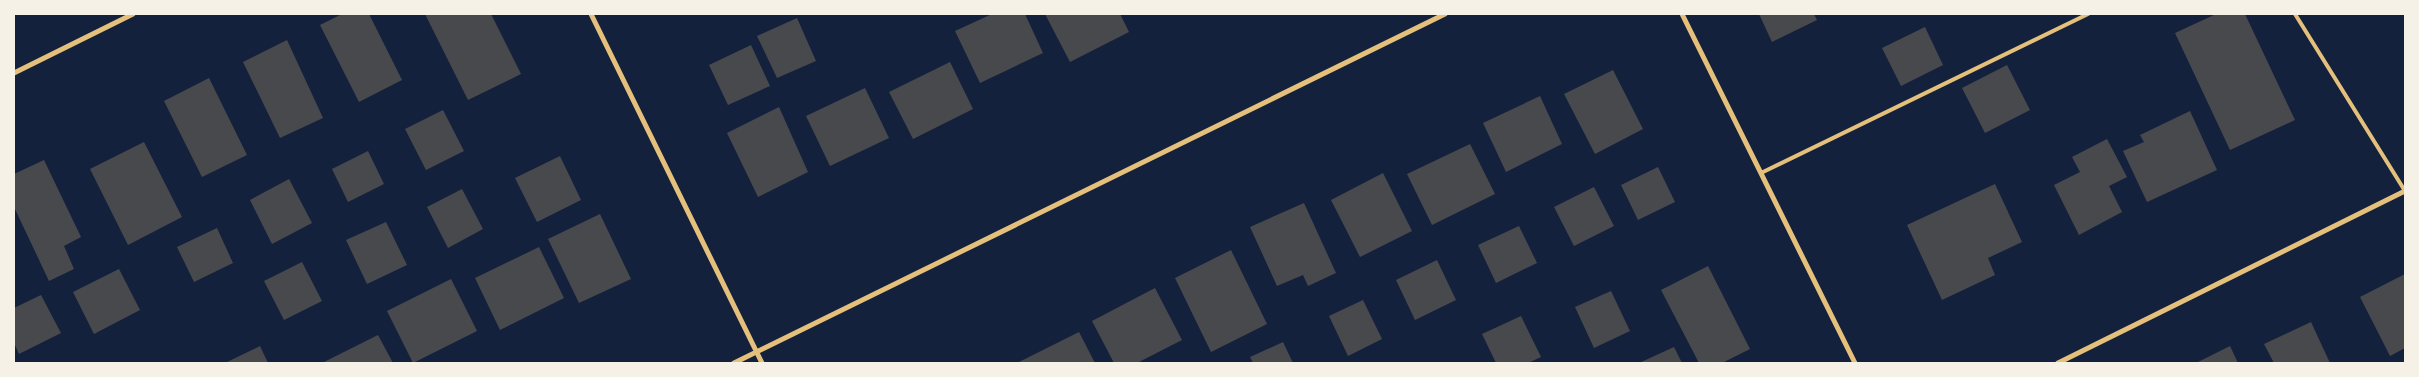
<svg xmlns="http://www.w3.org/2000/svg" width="2419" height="377" font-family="'PT Sans Narrow',sans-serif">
<rect width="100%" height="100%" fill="#14213d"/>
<!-- building -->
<path fill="#48494c" d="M 342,14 L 369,14 L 402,80 L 359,102 L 320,25 Z
M 425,14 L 491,14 L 521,74 L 468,100 Z
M 992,14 L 1025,14 L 1043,53 L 980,83 L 955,31 Z
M 1045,14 L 1120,14 L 1129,32 L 1070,62 Z
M 1759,14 L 1814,14 L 1817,20 L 1772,42 Z
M 2216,14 L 2245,14 L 2295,120 L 2230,150 L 2175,33 Z
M 797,18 L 816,61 L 777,78 L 757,36 Z
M 1925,27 L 1943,65 L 1901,86 L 1882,48 Z
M 287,40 L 323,118 L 280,138 L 243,62 Z
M 751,45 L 770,86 L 728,105 L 709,65 Z
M 950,62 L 973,109 L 913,139 L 889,92 Z
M 2007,65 L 2030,110 L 1985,133 L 1962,88 Z
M 1613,70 L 1643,129 L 1595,154 L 1564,94 Z
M 209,78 L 247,155 L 202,177 L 164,101 Z
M 865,88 L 889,138 L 830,166 L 806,116 Z
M 1540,96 L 1562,144 L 1506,172 L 1483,123 Z
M 779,107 L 808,172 L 758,197 L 727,133 Z
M 443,110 L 464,151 L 426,170 L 405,129 Z
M 2190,111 L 2217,170 L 2147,202 L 2123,151 L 2144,142 L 2140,135 Z
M 2107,139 L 2127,177 L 2109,186 L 2122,212 L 2079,235 L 2054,185 L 2080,172 L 2072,157 Z
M 144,142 L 182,217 L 128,245 L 90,169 Z
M 1470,144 L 1495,194 L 1432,225 L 1407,174 Z
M 368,151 L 384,184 L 348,202 L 332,169 Z
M 560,156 L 581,200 L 537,222 L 515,178 Z
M 44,160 L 81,237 L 64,246 L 74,269 L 49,281 L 14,207 L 14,174 Z
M 1658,167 L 1675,202 L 1638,220 L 1621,185 Z
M 1383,173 L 1412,231 L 1360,257 L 1331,200 Z
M 289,179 L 312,223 L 272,244 L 250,200 Z
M 1995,184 L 2022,242 L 1988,258 L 1995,275 L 1942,300 L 1907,225 Z
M 1594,187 L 1614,226 L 1574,246 L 1554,207 Z
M 462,189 L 483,229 L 448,248 L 427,207 Z
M 1304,203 L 1336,273 L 1308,286 L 1303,275 L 1277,286 L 1250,227 Z
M 600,214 L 631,279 L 579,303 L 548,239 Z
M 386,222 L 407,265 L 367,284 L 346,240 Z
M 1519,226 L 1537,263 L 1496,283 L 1478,245 Z
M 217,228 L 233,263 L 194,282 L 177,247 Z
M 539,247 L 564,298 L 500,330 L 475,278 Z
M 1231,250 L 1267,324 L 1211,352 L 1175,278 Z
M 1437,260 L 1456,300 L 1415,320 L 1396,280 Z
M 302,262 L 322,301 L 284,320 L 264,281 Z
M 1708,266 L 1750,349 L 1722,363 L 1699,363 L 1661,290 Z
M 119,269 L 140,310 L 94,334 L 73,292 Z
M 2405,274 L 2405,348 L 2390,356 L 2360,297 Z
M 451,279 L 477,331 L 413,363 L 387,311 Z
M 1155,288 L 1182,340 L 1137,363 L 1114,363 L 1092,321 Z
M 1611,291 L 1630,331 L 1594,348 L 1575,307 Z
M 41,295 L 61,333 L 19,354 L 14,343 L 14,308 Z
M 1363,300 L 1382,339 L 1348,356 L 1329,316 Z
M 1521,316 L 1541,357 L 1528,363 L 1496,363 L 1482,334 Z
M 2311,322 L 2330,363 L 2274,363 L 2264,344 Z
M 1079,332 L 1095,363 L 1017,363 Z
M 378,335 L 393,363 L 322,363 Z
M 1283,342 L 1293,363 L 1253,363 L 1250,357 Z
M 260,346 L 268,363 L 225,363 Z
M 2230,346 L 2238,363 L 2196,363 Z
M 1674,347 L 1682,363 L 1639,363 Z"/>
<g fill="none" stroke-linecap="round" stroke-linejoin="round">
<!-- service -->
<path stroke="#e5c07b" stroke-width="4" d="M 2295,14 L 2405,191
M 1761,173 L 2088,14"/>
<!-- minor -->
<path stroke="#e5c07b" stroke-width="5" d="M 591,14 L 762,363
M 1682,14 L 1855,363
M 14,73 L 133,14
M 734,363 L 1445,14
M 2058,363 L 2405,191"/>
</g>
<!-- border -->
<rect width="2419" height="377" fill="none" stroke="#f6f1e7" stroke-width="30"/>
</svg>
